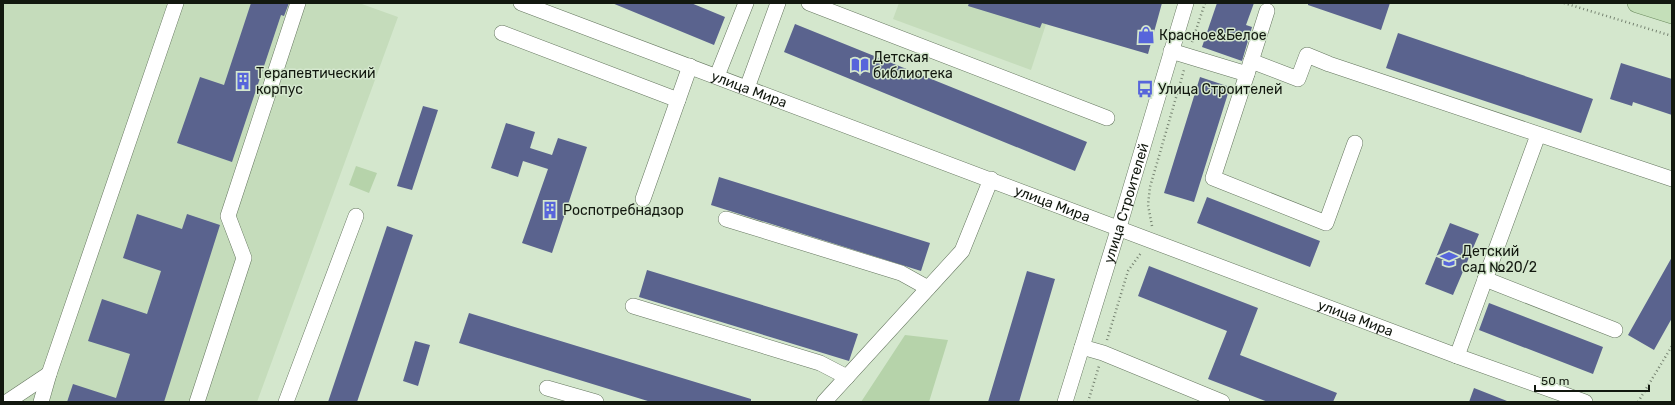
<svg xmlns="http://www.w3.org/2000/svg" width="1675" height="405" font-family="Rubik,sans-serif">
<rect width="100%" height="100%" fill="#d4e7cd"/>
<!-- built -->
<path fill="#c5dcbb" d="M 3,3 L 359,3 L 398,17 L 257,402 L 3,402 Z
M 899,3 L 1053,3 L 1031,70 L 893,19 Z"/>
<!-- green -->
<path fill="#b6d3aa" d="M 356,166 L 377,173 L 369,193 L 349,185 Z
M 905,335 L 948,340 L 929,402 L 861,402 Z"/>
<!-- building -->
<path fill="#5a638e" d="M 251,3 L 289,3 L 284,16 L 281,15 L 232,162 L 177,143 L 200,77 L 224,85 Z
M 612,3 L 691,3 L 725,17 L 714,45 Z
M 969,3 L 1162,3 L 1148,54 L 1042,23 L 1040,28 L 968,6 Z
M 1217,3 L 1254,3 L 1246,25 L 1252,27 L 1242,61 L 1202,47 Z
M 1308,3 L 1390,3 L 1381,30 L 1308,5 Z
M 795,24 L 1087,142 L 1075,171 L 784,52 Z
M 1398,33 L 1593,99 L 1581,133 L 1386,68 Z
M 1621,63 L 1672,79 L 1672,115 L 1633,102 L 1632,106 L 1610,99 Z
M 1200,77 L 1230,87 L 1194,202 L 1164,193 Z
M 423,106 L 438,110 L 412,190 L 397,186 Z
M 506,123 L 535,132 L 530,148 L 552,155 L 558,138 L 587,147 L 552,253 L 522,243 L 548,169 L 523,161 L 518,177 L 491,168 Z
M 719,177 L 930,243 L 921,271 L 711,205 Z
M 1207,197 L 1320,241 L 1310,267 L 1197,223 Z
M 137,214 L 182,229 L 187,214 L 220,225 L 164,402 L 67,402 L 73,384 L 116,398 L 130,354 L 88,341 L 102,299 L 147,314 L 161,271 L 123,258 Z
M 1450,223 L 1479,234 L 1453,295 L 1425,284 Z
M 387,226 L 413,235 L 357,402 L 328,402 Z
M 1672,257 L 1672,318 L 1654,350 L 1628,335 Z
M 1149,266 L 1258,308 L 1240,355 L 1337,393 L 1333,402 L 1268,402 L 1208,379 L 1227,331 L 1138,296 Z
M 647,270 L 858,334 L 849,361 L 639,297 Z
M 1027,271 L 1055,279 L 1019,402 L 988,402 Z
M 1489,303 L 1603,347 L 1593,374 L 1479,330 Z
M 469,313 L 751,399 L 751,402 L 651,402 L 459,343 Z
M 415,341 L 430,345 L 418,386 L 403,381 Z
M 1474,388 L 1507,401 L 1507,402 L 1469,402 Z"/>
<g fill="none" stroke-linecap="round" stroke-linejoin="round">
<!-- minor casing -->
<g stroke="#65765f" stroke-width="16">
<g id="minor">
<path id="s1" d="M 521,3 L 1457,356 L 1585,402"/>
<path d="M 809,3 L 1107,118"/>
<path d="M 502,33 L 678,100"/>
<path d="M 1171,51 L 1247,74 L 1267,11"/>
<path d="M 1251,61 L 1298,79 L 1307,55 L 1329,64 L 1672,179"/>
<path d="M 1247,74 L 1213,178 L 1326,223 L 1355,143"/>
<path d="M 717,76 L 746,3"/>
<path d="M 747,88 L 778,3"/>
<path d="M 643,199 L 690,66"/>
<path d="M 726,219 L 901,273 L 928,288"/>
<path d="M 1485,279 L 1615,330"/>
<path d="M 633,306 L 820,363 L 847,377"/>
<path d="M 1082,347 L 1103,353 L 1222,402"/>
<path d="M 1457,356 L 1538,135"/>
<path d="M 547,388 L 596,402"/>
<path d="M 7,402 L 49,374"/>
<path d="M 41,402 L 49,374 L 176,3"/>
<path d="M 197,402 L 244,258 L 228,216 L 298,3"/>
<path d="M 286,402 L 356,216"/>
<path d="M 824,402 L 962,251 L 991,179"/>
<path id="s2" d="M 1065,402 L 1119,227 L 1186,3"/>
</g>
</g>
<!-- major casing -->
<g stroke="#6c8b5f" stroke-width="20">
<path id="major" d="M 1637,3 L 1672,14"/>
</g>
<!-- path -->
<path stroke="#768371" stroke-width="2.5" stroke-dasharray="1 3" stroke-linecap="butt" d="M 1564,3 L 1672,36
M 1192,42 L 1205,3
M 1152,226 L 1148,205 L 1150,187 L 1184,70
M 1107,340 L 1128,271 L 1141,253
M 1088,402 L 1099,366
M 1638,402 L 1672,346"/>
<!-- minor -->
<use href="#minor" stroke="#fff" stroke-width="15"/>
<!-- major -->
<use href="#major" stroke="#c4dfb9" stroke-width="19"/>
</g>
<!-- icons -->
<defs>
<g id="shop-bare" transform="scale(1.38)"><path d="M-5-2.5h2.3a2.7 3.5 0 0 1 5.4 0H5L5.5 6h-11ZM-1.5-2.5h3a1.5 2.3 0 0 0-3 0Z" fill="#5765db" stroke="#d4e7cd" stroke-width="2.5" paint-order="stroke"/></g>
<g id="library-bare" transform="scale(1.38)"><path d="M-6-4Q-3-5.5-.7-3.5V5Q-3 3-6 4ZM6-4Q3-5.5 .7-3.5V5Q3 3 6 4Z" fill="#5765db" stroke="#d4e7cd" stroke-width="2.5" paint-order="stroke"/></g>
<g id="building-bare" transform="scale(1.38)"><path d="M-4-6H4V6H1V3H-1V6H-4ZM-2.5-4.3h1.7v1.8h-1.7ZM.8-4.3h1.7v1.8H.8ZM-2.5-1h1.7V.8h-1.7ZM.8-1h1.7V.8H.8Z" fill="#5765db" stroke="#d4e7cd" stroke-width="2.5" paint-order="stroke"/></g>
<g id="bus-bare" transform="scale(1.38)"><path d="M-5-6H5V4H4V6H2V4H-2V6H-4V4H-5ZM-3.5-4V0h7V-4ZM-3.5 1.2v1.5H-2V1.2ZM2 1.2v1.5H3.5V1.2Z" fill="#5765db" stroke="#d4e7cd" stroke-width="2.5" paint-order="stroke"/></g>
<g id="school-bare" transform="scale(1.38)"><path d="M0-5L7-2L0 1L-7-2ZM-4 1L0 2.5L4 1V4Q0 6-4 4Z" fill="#5765db" stroke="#d4e7cd" stroke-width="2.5" paint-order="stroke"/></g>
</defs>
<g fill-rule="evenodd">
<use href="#shop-bare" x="1146" y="35"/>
<use href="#library-bare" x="860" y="65"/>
<use href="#building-bare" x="243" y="81"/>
<use href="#bus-bare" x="1145" y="89"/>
<use href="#building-bare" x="550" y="210"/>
<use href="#school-bare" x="1449" y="259"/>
</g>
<g text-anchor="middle" stroke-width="3" stroke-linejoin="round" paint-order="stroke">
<!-- poi labels -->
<g font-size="14" fill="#12180f" stroke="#d4e7cd" text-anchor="start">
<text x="1159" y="40">Красное&amp;Белое</text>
<text x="873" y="62">Детская<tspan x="873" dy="16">библиотека</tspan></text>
<text x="256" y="78">Терапевтический<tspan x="256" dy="16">корпус</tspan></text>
<text x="1158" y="94">Улица Строителей</text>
<text x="563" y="215">Роспотребнадзор</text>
<text x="1462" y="256">Детский<tspan x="1462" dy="16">сад №20/2</tspan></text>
</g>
<!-- street labels -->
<g font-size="14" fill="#12180f" stroke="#d4e7cd">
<text dy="5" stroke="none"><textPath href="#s1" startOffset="244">улица Мира</textPath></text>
<text dy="5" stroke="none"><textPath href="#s1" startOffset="568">улица Мира</textPath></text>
<text dy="5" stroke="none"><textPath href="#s2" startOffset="208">улица Строителей</textPath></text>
<text dy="5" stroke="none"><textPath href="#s1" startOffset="892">улица Мира</textPath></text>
</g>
</g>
<!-- border -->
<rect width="1675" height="405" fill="none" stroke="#12180f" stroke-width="8"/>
<!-- scale -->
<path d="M1535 385v6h114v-6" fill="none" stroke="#12180f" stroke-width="2"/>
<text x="1541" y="385" font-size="12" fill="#12180f" stroke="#d4e7cd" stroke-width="3" paint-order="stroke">50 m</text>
</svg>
